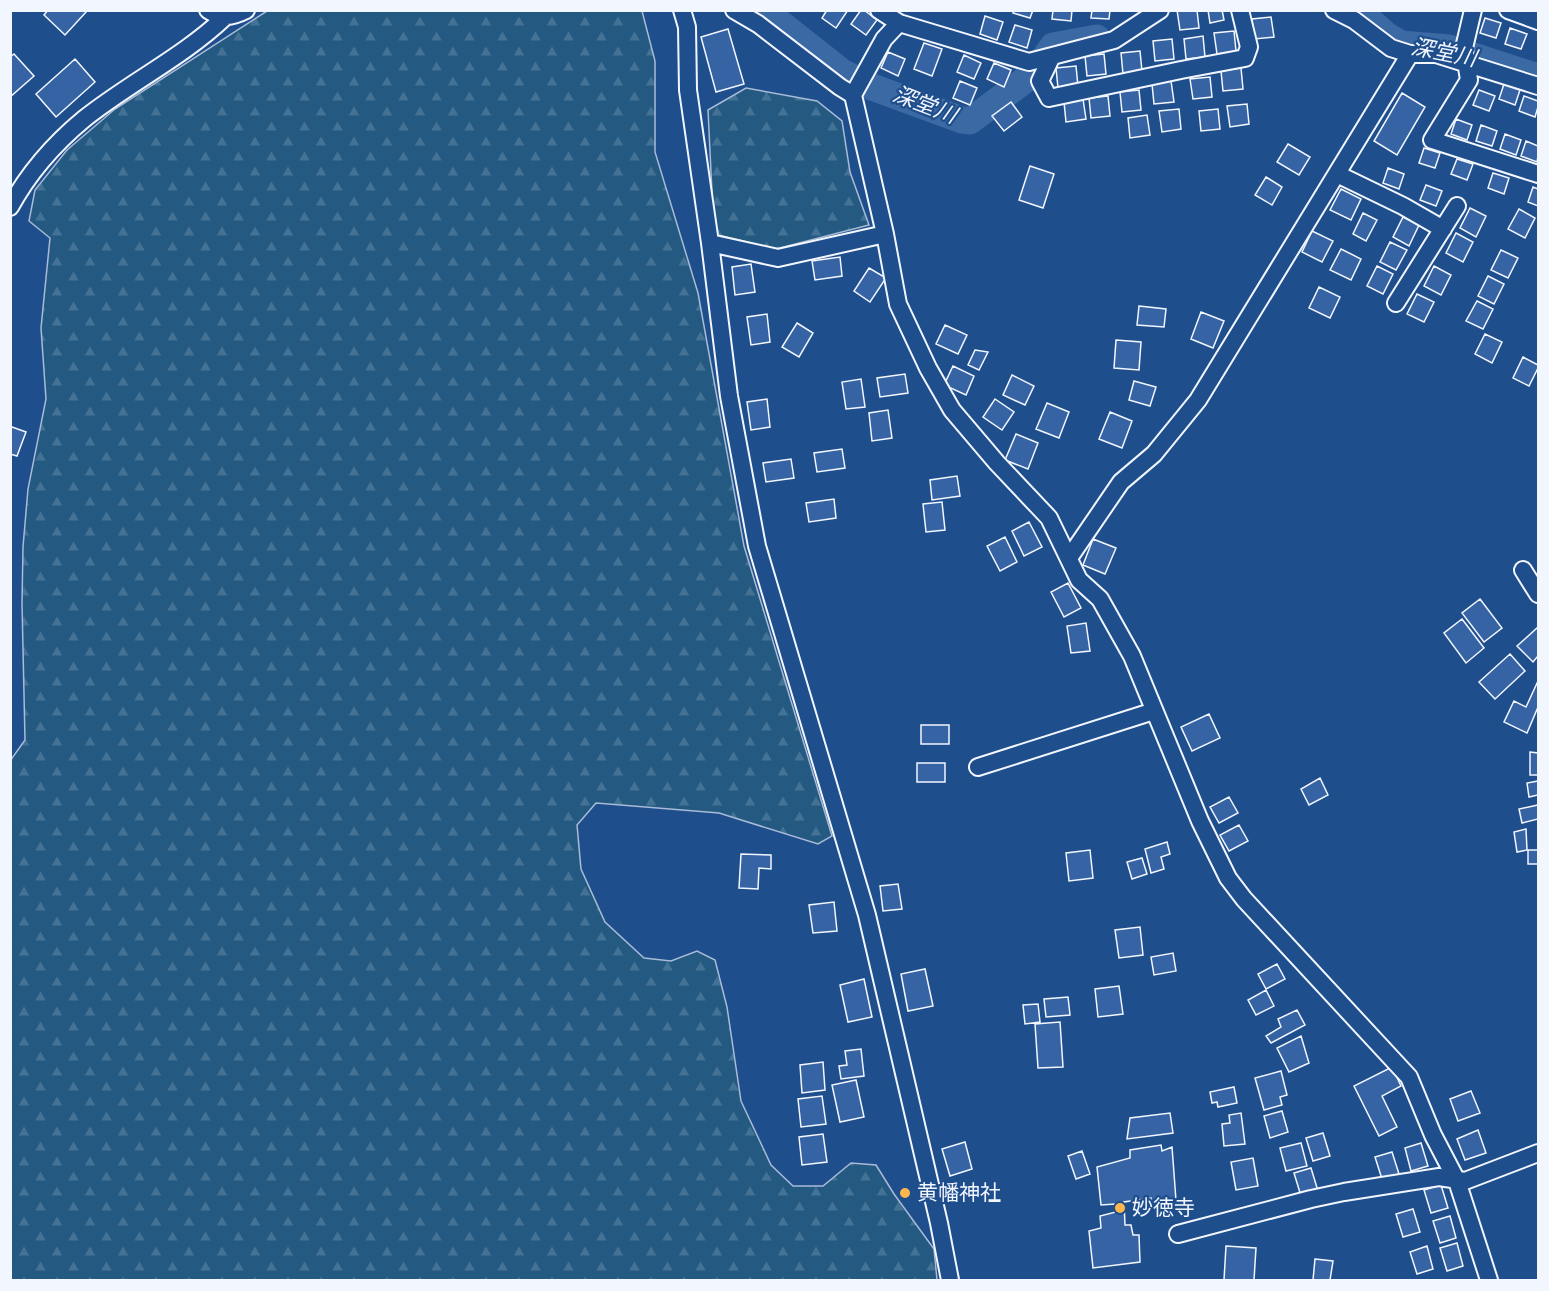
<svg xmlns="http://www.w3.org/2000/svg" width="1549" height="1291" font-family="'Zilla Slab','Noto Sans JP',serif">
<defs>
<pattern id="forest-firs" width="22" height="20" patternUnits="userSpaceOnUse" patternTransform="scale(1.5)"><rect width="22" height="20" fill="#245a82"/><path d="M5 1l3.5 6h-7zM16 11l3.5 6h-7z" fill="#447295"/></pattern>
</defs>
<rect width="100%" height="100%" fill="#1f4e8c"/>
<!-- forest -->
<path fill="url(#forest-firs)" stroke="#a8bbd7" stroke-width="1.5" d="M 267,11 L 642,11 L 655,61 L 655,152 L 698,293 L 744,546 L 832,836 L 818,844 L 719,813 L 596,803 L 577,825 L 581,869 L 605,922 L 644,958 L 671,961 L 697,951 L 715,960 L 727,1007 L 741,1101 L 771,1165 L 793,1186 L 823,1186 L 851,1163 L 876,1165 L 894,1194 L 934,1249 L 937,1280 L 11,1280 L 10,761 L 25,740 L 22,603 L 23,547 L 28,489 L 46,399 L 41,328 L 50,238 L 29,221 L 35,190 L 67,150 L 115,109 Z
M 746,88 L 817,101 L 842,121 L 850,172 L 869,225 L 776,249 L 714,234 L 708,110 Z"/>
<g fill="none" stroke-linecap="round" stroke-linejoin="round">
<!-- river -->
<path stroke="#3b69a3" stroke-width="27" d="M 760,10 L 780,23 L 842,72 L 872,87 L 962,120 L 970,121 L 1033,74 L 1053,46 L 1097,38
M 1358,10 L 1386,35 L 1401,44 L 1449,48 L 1538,77"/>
</g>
<!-- building -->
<path fill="#3563a3" stroke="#f2f6ff" stroke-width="1.5" d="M 48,10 L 87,10 L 87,11 L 65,35 L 44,15 Z
M 827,10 L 848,10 L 836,28 L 822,18 Z
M 861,10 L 864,10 L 877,20 L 866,35 L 851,24 Z
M 1014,10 L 1033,10 L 1030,18 L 1013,13 Z
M 1053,10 L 1072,10 L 1071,21 L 1052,19 Z
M 1092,10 L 1110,10 L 1109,19 L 1091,18 Z
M 1177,10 L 1197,10 L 1199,28 L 1180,30 Z
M 1208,10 L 1222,10 L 1224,20 L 1210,23 Z
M 985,16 L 1003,22 L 997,40 L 980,34 Z
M 1271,17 L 1274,37 L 1254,39 L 1252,19 Z
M 1485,18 L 1501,23 L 1496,38 L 1480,33 Z
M 1015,25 L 1032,30 L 1027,48 L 1009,42 Z
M 1510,28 L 1527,34 L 1521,49 L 1505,44 Z
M 728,29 L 744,84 L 716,92 L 701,37 Z
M 1234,31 L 1236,51 L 1217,54 L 1214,33 Z
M 1203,36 L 1205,57 L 1186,59 L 1184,39 Z
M 1172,39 L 1174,59 L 1155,61 L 1153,41 Z
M 924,43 L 942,49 L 932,76 L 914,69 Z
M 1140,51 L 1142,71 L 1123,74 L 1121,53 Z
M 888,52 L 905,59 L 898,76 L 881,68 Z
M 14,54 L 34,76 L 10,97 L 10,57 Z
M 1104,54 L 1106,74 L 1087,76 L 1085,56 Z
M 964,55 L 981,63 L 974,79 L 957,72 Z
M 75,59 L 95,82 L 56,117 L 36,94 Z
M 994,63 L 1011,70 L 1004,87 L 987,79 Z
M 1076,66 L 1078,86 L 1058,88 L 1056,68 Z
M 1241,68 L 1243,89 L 1223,91 L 1221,71 Z
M 1210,77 L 1212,97 L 1193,99 L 1190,79 Z
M 960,81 L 977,88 L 970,105 L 953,98 Z
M 1171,81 L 1174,102 L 1154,104 L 1152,84 Z
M 1504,84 L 1520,90 L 1515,105 L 1499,99 Z
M 1139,90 L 1141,110 L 1122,112 L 1120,92 Z
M 1479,90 L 1495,96 L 1489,111 L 1473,105 Z
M 1402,93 L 1425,107 L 1397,155 L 1374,141 Z
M 1108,96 L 1110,116 L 1091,118 L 1089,98 Z
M 1524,96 L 1538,101 L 1538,107 L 1535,117 L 1519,111 Z
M 1083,99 L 1086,119 L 1066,122 L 1064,102 Z
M 1011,102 L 1022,117 L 1004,131 L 992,116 Z
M 1247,104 L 1249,124 L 1230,127 L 1227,106 Z
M 1179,109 L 1181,129 L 1162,132 L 1159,111 Z
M 1218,109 L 1220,129 L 1201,131 L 1199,111 Z
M 1147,115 L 1150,135 L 1130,138 L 1128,118 Z
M 1456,119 L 1472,125 L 1467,140 L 1451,134 Z
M 1481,125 L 1497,131 L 1492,146 L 1476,141 Z
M 1505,134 L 1521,140 L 1516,155 L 1500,149 Z
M 1526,141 L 1538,146 L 1538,156 L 1537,162 L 1521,156 Z
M 1288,144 L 1310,157 L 1299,175 L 1277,162 Z
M 1424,148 L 1440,153 L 1435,168 L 1419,163 Z
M 1457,159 L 1473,164 L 1467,180 L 1451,174 Z
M 1030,166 L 1054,174 L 1043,208 L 1019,200 Z
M 1388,168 L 1404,174 L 1399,189 L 1383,183 Z
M 1493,173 L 1509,178 L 1504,194 L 1488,188 Z
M 1266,177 L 1282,187 L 1272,205 L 1255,195 Z
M 1426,185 L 1442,191 L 1436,206 L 1420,200 Z
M 1533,187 L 1538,189 L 1538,206 L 1528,202 Z
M 1341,189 L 1361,199 L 1351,220 L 1330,210 Z
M 1470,208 L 1486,216 L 1476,237 L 1460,228 Z
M 1519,209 L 1535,218 L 1525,238 L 1508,229 Z
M 1363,213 L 1377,220 L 1366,241 L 1353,234 Z
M 1403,217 L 1419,225 L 1409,246 L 1393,237 Z
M 1312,231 L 1333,241 L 1322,262 L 1302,252 Z
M 1456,233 L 1473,242 L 1463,262 L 1446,253 Z
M 1390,242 L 1407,250 L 1396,270 L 1380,262 Z
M 1341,249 L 1361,259 L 1351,280 L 1330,270 Z
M 1501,250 L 1518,258 L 1508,278 L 1491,270 Z
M 840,257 L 842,276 L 815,280 L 812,261 Z
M 751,264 L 755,292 L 735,295 L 732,267 Z
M 1377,266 L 1393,274 L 1383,294 L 1367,286 Z
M 1434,266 L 1451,275 L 1441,295 L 1424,286 Z
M 869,268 L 886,278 L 870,302 L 854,291 Z
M 1488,276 L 1504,284 L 1494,304 L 1478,296 Z
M 1319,287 L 1340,297 L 1330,318 L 1309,308 Z
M 1417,294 L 1434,302 L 1424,322 L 1407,314 Z
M 1477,301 L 1493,309 L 1483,329 L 1466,321 Z
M 1139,306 L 1166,309 L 1164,327 L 1137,325 Z
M 1201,312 L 1224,321 L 1213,348 L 1191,339 Z
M 767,314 L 770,342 L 751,345 L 747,317 Z
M 797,323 L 813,333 L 799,357 L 782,347 Z
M 945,325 L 967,335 L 958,354 L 936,344 Z
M 1485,334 L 1502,342 L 1492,363 L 1475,354 Z
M 1116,340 L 1141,342 L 1139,370 L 1114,368 Z
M 975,350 L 988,352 L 979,370 L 968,365 Z
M 1523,357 L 1538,365 L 1538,368 L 1529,386 L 1513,378 Z
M 953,366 L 974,376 L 966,395 L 944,385 Z
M 905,374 L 908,393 L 880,397 L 877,378 Z
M 1012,375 L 1034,386 L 1025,405 L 1003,395 Z
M 861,379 L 865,407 L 846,409 L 842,382 Z
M 1134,381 L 1156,387 L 1150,406 L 1129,400 Z
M 767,399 L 770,427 L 751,430 L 747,402 Z
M 995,399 L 1014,412 L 1002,430 L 983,417 Z
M 1047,403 L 1069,412 L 1059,438 L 1036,429 Z
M 888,410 L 892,438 L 872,441 L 869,413 Z
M 1110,412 L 1132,421 L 1122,448 L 1099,439 Z
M 12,427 L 26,432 L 17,456 L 10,454 L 10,431 Z
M 1016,434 L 1038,443 L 1028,469 L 1005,460 Z
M 842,449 L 845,468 L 817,472 L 814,453 Z
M 791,459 L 794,478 L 766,482 L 763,463 Z
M 957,476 L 960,496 L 932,500 L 930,480 Z
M 834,499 L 836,518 L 809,522 L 806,503 Z
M 942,502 L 945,530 L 926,532 L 923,504 Z
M 1029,522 L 1042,547 L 1024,556 L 1012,531 Z
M 1005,537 L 1017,562 L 1000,571 L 987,546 Z
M 1093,539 L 1116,548 L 1105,574 L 1083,565 Z
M 1068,583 L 1081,608 L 1064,617 L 1051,592 Z
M 1480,599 L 1502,628 L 1484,642 L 1462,613 Z
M 1462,619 L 1484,648 L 1466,663 L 1444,633 Z
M 1086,623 L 1090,651 L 1071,653 L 1067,626 Z
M 1537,628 L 1538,630 L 1538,656 L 1533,662 L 1517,646 Z
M 1510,654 L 1525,671 L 1495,699 L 1479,682 Z
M 1538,681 L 1538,707 L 1527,733 L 1504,722 L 1514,701 L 1526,707 Z
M 1209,714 L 1220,738 L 1192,751 L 1181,727 Z
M 921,725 L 949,725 L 949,744 L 921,744 Z
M 1530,752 L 1538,753 L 1538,775 L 1530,775 Z
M 917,763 L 945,763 L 945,782 L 917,782 Z
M 1320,778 L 1328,795 L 1309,805 L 1301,789 Z
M 1538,781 L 1538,795 L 1529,797 L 1527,783 Z
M 1229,797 L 1238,813 L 1219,823 L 1210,807 Z
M 1538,805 L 1538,819 L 1522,823 L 1519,809 Z
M 1239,825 L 1248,841 L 1229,851 L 1220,835 Z
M 1526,829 L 1527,850 L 1517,852 L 1514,832 Z
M 1167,842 L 1170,854 L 1161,857 L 1164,869 L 1151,873 L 1145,849 Z
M 1090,850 L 1093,878 L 1069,881 L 1066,853 Z
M 1528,850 L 1538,850 L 1538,864 L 1528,864 Z
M 741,854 L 771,855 L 771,869 L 759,868 L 758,889 L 739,888 Z
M 1142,858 L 1147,874 L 1132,879 L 1127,862 Z
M 898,884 L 902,909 L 883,911 L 880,886 Z
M 834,902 L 837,931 L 813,933 L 809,905 Z
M 1140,927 L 1143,955 L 1119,958 L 1115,930 Z
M 1173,953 L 1176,971 L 1154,975 L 1151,957 Z
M 1277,964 L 1285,979 L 1266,989 L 1258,974 Z
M 925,969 L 933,1006 L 908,1011 L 901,974 Z
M 864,979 L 872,1017 L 848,1022 L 840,985 Z
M 1119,986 L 1123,1014 L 1098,1017 L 1095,989 Z
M 1266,990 L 1274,1006 L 1256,1015 L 1248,1000 Z
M 1068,997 L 1070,1015 L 1046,1017 L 1044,999 Z
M 1038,1004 L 1040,1022 L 1025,1024 L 1023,1005 Z
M 1297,1010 L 1305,1025 L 1271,1043 L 1266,1036 L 1281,1027 L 1278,1019 Z
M 1060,1022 L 1063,1067 L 1038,1068 L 1035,1024 Z
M 1301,1036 L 1309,1063 L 1289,1072 L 1277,1048 Z
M 861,1049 L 864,1076 L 841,1079 L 839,1066 L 847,1065 L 845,1051 Z
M 823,1062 L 825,1090 L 802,1093 L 800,1065 Z
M 1392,1067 L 1401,1086 L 1382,1096 L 1397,1127 L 1379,1136 L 1354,1086 Z
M 1281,1071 L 1287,1095 L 1280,1097 L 1282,1105 L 1264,1110 L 1255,1078 Z
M 856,1080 L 864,1117 L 840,1122 L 832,1085 Z
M 1234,1087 L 1237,1103 L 1218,1107 L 1217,1102 L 1212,1103 L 1210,1092 Z
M 1471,1091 L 1480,1113 L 1458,1121 L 1450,1099 Z
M 822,1096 L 826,1124 L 801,1127 L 798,1099 Z
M 1282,1111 L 1288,1132 L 1270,1138 L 1264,1116 Z
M 1170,1113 L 1173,1133 L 1127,1139 L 1130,1118 Z
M 1241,1113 L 1245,1144 L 1224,1146 L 1222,1124 L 1230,1123 L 1229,1115 Z
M 1478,1130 L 1486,1153 L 1465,1160 L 1457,1139 Z
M 1323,1133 L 1330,1156 L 1313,1161 L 1306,1138 Z
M 823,1134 L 827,1162 L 802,1165 L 799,1137 Z
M 965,1142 L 972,1169 L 950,1176 L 942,1149 Z
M 1301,1143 L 1307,1166 L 1286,1171 L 1280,1148 Z
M 1421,1143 L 1428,1166 L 1411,1171 L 1405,1148 Z
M 1161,1145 L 1162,1151 L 1172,1147 L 1176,1200 L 1151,1204 L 1151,1198 L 1124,1202 L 1125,1225 L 1131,1225 L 1133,1235 L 1139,1235 L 1140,1262 L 1093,1268 L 1089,1231 L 1101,1228 L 1100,1216 L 1116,1212 L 1115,1204 L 1101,1205 L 1097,1167 L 1130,1158 L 1130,1150 Z
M 1082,1151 L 1090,1174 L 1076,1179 L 1068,1156 Z
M 1392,1152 L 1399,1174 L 1382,1179 L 1375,1157 Z
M 1253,1158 L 1258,1186 L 1236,1190 L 1231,1162 Z
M 1311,1168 L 1318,1191 L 1301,1196 L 1294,1173 Z
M 1441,1185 L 1448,1208 L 1431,1213 L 1424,1190 Z
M 1413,1209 L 1420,1232 L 1403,1237 L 1396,1214 Z
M 1450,1216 L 1456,1238 L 1440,1243 L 1433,1221 Z
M 1457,1243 L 1463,1266 L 1447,1271 L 1440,1248 Z
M 1226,1246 L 1256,1248 L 1254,1280 L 1224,1280 Z
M 1427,1246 L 1433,1269 L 1417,1274 L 1410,1252 Z
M 1315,1259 L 1333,1261 L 1330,1280 L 1313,1280 Z"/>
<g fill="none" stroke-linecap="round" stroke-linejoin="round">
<!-- minor casing -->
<g stroke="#f2f6ff" stroke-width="20">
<path id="minor" d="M 208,10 C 221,19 232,17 246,10
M 682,10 L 687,27 L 688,90 L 710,243 L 729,396 L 757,546 L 867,915 L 939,1223 L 950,1280
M 734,10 L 758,24 L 840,87 L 853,95 L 885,234 L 898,304 L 928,368 L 952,410 L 997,463 L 1049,518 L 1079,580 L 1100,599 L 1132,656 L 1200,821 L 1228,878 L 1244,899 L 1409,1077 L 1433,1135 L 1457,1181 L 1489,1280
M 879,10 L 899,23
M 1334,10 L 1354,20 L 1391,48 L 1410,54 L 1436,54 L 1538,86
M 1473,10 L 1464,48 L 1469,80 L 1432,140 L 1538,174
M 1508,10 L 1538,21
M 1052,56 L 1040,81 L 1049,98 L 1181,70 L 1245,58 L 1249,47 L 1240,10
M 853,95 L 884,39 L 899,23 L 1029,62 L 1114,40 L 1160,10
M 1337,174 L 1403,206 L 1443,229
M 10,207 C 28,174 55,143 84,119 C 129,83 183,57 225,17
M 710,243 L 778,258 L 885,234
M 1396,303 L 1457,206
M 1069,558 L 1121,482 L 1154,454 L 1198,400 L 1410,54
M 1523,570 L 1538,594
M 978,767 L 1154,711
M 1178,1234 L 1311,1199 L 1344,1192 L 1439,1177 L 1465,1181 L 1538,1153"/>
</g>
<!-- minor -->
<use href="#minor" stroke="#1f4e8c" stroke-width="16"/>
</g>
<!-- markers -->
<g fill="#ffb74d" stroke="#1f4e8c" stroke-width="2">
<circle cx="905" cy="1193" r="6"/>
<circle cx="1120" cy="1208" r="6"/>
</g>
<g text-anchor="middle" stroke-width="4.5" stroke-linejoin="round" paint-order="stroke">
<!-- poi labels -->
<g font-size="21" fill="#f2f6ff" stroke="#1f4e8c" text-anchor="start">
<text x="917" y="1200">黄幡神社</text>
<text x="1132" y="1215">妙徳寺</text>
</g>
<!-- water labels -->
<g font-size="22" font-style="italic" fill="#f2f6ff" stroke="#1f4e8c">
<text transform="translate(1444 52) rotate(11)" y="8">深堂川</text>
<text transform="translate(925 104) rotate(21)" y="8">深堂川</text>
</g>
</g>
<!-- border -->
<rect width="1549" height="1291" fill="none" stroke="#f2f6ff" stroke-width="24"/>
</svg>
